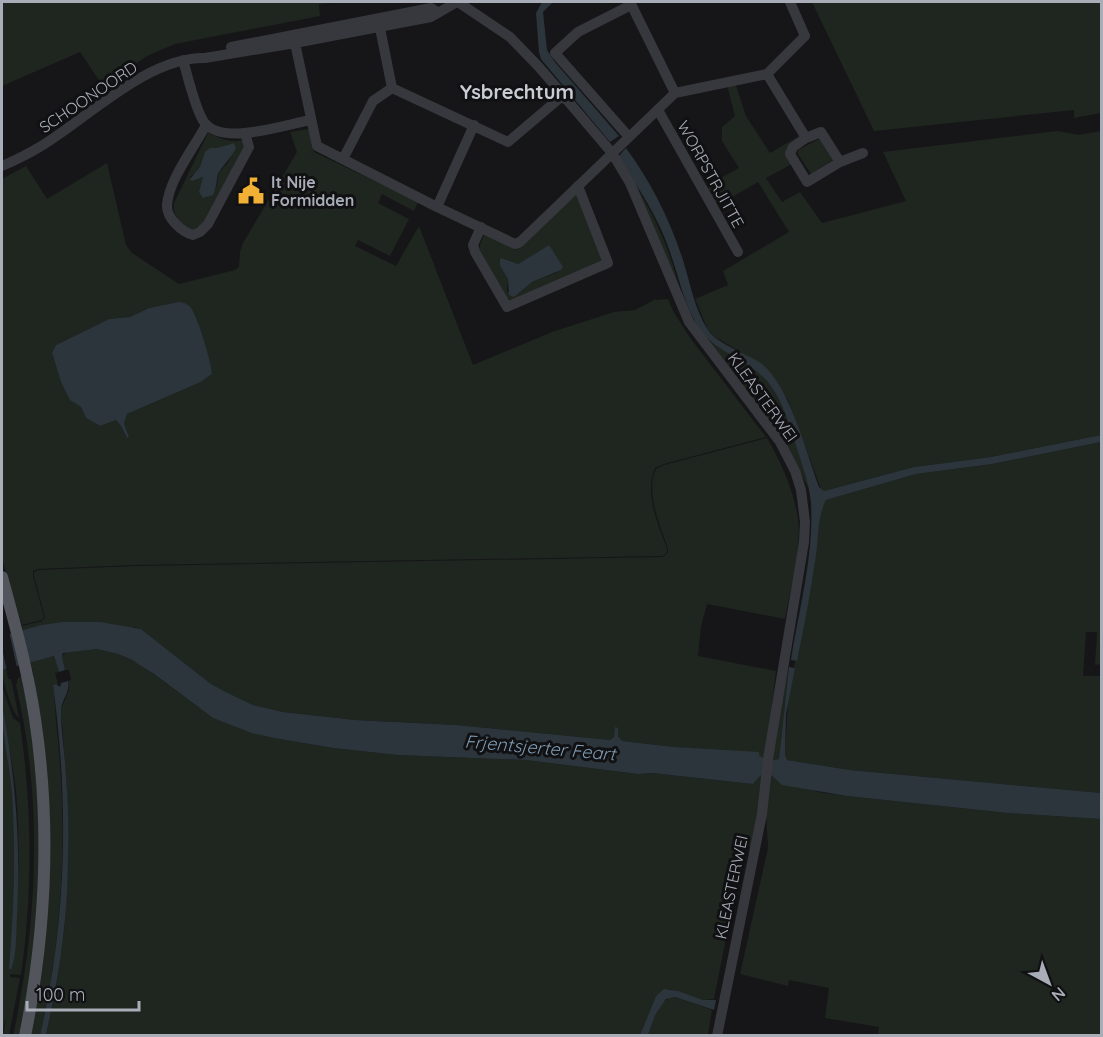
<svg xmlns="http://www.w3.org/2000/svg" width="1103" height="1037" font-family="Quicksand,sans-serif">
<rect width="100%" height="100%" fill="#161618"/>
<!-- green -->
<path fill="#1e261f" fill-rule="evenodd" d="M 2,2 L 338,2 L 319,4 L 320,16 L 175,44 L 147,56 L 103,86 L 80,52 L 2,86 Z
M 812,2 L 1101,2 L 1101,113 L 1074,118 L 1074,110 L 874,131 Z
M 735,83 L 746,116 L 770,153 L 801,135 L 789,149 L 794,163 L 766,178 L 782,202 L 800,192 L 822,223 L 906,201 L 883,152 L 1057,131 L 1079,135 L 1101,131 L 1101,435 L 991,457 L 914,467 L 824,491 L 821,489 L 788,400 L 763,365 L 715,337 L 708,330 L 695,299 L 728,285 L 723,271 L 789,232 L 758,182 L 717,206 L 706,186 L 739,168 L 722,141 L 722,127 L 735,116 L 727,85 Z
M 309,129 L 314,152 L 418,202 L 414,211 L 382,194 L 378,203 L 409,219 L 390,256 L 358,240 L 355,246 L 396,266 L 419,226 L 473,365 L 552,332 L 614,312 L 635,310 L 654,300 L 668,299 L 673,311 L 691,339 L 766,437 L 664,464 L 655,468 C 644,493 658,525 667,548 L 667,552 L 663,556 L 135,565 L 38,569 L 33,571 L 33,576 L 44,617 L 42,620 L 22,625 L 2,559 L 2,179 L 26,166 L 47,199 L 107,163 L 126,245 L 132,253 L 179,284 L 235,270 L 239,267 L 240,252 L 243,243 L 297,152 L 290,132 ZM 178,302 L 183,302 L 199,328 L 212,374 L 201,382 L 127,414 L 124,423 L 129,437 L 126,437 L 121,426 L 116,420 L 100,426 L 86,418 L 81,407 L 71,400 L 61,382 L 52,353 L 56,345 L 109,319 L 130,317 L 149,308 Z
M 208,133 C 220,138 229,143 243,140 L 245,143 L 205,225 L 190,231 C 180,222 172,217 174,203 ZM 230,144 L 236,148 L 227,164 L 219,172 L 216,189 L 201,187 L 203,177 L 192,181 L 190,177 L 198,171 L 210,148 L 218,148 Z
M 819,139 L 823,140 L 834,159 L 811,174 L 798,154 L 798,150 Z
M 638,189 C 659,225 669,249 680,290 Z
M 577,192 L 603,260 L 513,303 L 504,302 L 478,251 L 484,234 L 516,250 ZM 549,245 L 558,272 L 532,282 L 514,297 L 507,291 L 508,279 L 500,266 L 503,258 L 518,264 Z
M 710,341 C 725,351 743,358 757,371 C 785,395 802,454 809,489 L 795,463 Z
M 767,438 C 781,462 794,491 798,519 C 802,550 790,589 785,619 L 707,604 L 701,626 L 698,656 L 776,671 L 765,760 L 759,755 L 758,752 L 731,752 L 674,747 L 622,741 L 618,736 L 618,728 L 615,728 L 614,737 L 610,740 L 456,725 L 355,720 L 283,712 L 253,705 L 226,692 L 211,684 L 141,629 L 134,627 L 132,629 L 121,626 L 63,622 L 23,631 L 22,626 L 42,621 L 45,617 L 34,576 L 34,572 L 38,570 L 135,566 L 663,557 L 668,552 L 668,548 C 660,526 645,491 656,469 L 664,465 Z
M 1101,442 L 1101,664 L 1095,665 L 1097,632 L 1086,632 L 1083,676 L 1101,676 L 1101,793 L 850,770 L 787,760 L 785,756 L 788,696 L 813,575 L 819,520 L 822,508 L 826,500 L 916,474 L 992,464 Z
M 97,649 L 118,654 L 140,664 L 213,718 L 274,738 L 333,748 L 398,755 L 526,760 L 638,774 L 652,773 L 753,784 L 763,773 L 753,846 L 744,846 L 714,999 L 703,1000 L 670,989 L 656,996 L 640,1035 L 46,1036 L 55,993 L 64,932 L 68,874 L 66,777 L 61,709 L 69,690 L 68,681 L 71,680 L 69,670 L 65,670 L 62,656 L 67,652 Z
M 54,656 L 59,672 L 55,673 L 58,684 L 53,685 C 55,697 55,709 56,721 C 68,829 64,930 40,1035 L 29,1036 L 45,939 L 32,677 L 34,676 L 30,661 Z
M 789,667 L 779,759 L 771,761 L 787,671 Z
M 6,668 L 8,679 L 11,679 L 19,718 C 12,713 2,679 2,670 Z
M 22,676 C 39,766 44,858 35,950 C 32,978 25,1007 20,1035 L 13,1036 C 38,921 43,799 16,685 L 18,678 Z
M 2,686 L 13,718 L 20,723 C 32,807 33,891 21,975 L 10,974 L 10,977 L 20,978 L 9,1035 L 3,1035 L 7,1014 L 2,1033 L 2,711 C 8,744 13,778 15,812 C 18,864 15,916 12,969 C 18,909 21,850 16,791 C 12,756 2,721 2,686 Z
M 770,774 L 818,792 L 847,796 L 1008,813 L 1101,819 L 1101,1035 L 878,1035 L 879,1027 L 825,1018 L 829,988 L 789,980 L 788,986 L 740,974 L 768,848 L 766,812 Z
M 675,997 L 712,1010 L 708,1035 L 648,1036 C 652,1021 658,998 675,997 Z"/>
<!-- water -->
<path fill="#2c353c" d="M 542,2 L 553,2 L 543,12 L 547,50 L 554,61 L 619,136 L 610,142 L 541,59 L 539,52 L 536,13 Z
M 234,143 L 236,148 C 233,156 219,170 218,174 C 216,182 217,186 213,195 L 203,198 L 199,192 L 203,177 L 192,181 L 190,179 L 200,167 L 205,152 L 210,148 L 217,148 Z
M 626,148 C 651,182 669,218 682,257 C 690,281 694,309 708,330 C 718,345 747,353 762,364 C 790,387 806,452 819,487 L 824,491 L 914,467 L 991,457 L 1101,435 L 1101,442 L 992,464 L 916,474 L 826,500 C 817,517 819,537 816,555 C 811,591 804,626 797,661 L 791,660 C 799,609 814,555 811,503 C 809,482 801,462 795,442 C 789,423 783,404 772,388 C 752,358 715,354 699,328 C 683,302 680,280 670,252 C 659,218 638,187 618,157 Z
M 549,245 L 563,267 L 561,270 L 532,282 L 514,297 L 509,295 L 508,279 L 500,266 L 500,259 L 502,258 L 518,264 Z
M 178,302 C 183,302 187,303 191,308 C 198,318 211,361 212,374 L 201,382 L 127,414 L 124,423 L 129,437 L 127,438 L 121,426 L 116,420 L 100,426 L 86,418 L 81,407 L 70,400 L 61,382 L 52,353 L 56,345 L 109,319 L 130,317 L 149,308 Z
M 63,622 L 100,622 L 141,629 L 211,684 L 226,692 L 253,705 L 283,712 L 355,720 L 456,725 L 610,740 L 614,737 L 615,727 L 618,728 L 618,736 L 622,741 L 674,747 L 759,752 L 759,755 C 766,761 771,761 779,759 L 789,667 L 795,668 L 786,714 L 785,755 L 787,760 L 850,770 L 1101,793 L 1101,819 L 1008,813 L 847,796 L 782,785 L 770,774 L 763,773 L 753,784 L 652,773 L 638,774 L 526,760 L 398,755 L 333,748 L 274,738 L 252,733 L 213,718 L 154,674 L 132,660 L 118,654 L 97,649 L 63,653 L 62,656 L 65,670 L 59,672 L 54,656 L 2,670 L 2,636 L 42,625 Z
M 68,681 C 70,695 61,699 61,711 C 61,733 65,754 66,776 C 68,803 69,831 68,858 C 68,918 59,977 46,1035 L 40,1035 C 67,919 69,803 53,685 L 56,684 L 60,687 L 61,683 Z
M 2,703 C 15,776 21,840 17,915 C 16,932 17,955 11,970 L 9,968 C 14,910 16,853 12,794 C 10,764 1,733 2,703 Z
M 664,989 L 678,991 L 703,1000 L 716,1000 L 714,1010 L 675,997 L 666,999 L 655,1015 L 648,1035 L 640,1035 L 656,996 Z"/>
<!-- pier -->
<path fill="#161618" d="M 9,631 L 17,668 L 7,671 L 2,648 L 2,633 Z"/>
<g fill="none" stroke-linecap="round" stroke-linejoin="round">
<!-- minor -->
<path stroke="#37383d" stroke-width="10" d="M 458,2 L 510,37 L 538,66 L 558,89 L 561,97 L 567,100 L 612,153 L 630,183 L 689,322 L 780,442 L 795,471 L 801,490 L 805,522 L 804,542 L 768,759 L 762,814 L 717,1036
M 380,28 L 392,88 L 508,142 L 561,97
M 295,43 L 317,146 L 437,207 L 515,244 L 520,242 L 675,93 L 630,2
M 231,47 L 431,8 L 437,12
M 183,60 C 188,77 195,109 204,122 C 222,147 286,124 311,120
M 767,74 L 805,36 L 790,2
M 675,93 L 767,74 L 806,138 L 821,132 L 840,162
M 658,110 L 738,252
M 206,125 C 194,148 169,179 167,205 C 166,218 182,232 193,235 L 200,232 L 208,224 L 249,147 L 245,133
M 629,137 L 555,53 L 578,32 L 631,5
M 806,138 L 793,147 L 790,154 L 807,182 L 840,162 L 863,153
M 343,159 L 373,101 L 392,88
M 2,166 C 16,160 30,153 43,145 C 90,116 148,57 205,58 L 295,43 L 431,17 L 457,2
M 437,207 L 474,125
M 481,227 L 473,245 L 475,252 L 507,307 L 608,263 L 578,186"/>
<!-- major -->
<path stroke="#53555c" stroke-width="12" d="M 2,577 C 15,624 28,671 35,719 C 51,825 46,931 25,1036"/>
</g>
<!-- icons -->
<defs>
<g id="civic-bare" transform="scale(2.07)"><path d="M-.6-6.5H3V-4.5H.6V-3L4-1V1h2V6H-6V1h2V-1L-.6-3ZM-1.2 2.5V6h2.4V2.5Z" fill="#f2b134" stroke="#111113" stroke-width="2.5" paint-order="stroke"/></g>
</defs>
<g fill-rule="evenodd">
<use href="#civic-bare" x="251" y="191"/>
</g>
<g text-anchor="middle" stroke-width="6" stroke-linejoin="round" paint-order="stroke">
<!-- street labels -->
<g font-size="16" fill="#a8adb8" stroke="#111113">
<text transform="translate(88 97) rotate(-34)" y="6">SCHOONOORD</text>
<text transform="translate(711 174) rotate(61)" y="6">WORPSTRJITTE</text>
<text transform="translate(763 397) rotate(54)" y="6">KLEASTERWEI</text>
<text transform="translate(731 887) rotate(-78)" y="6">KLEASTERWEI</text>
</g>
<!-- poi labels -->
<g font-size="16" font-weight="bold" fill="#a8adb8" stroke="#111113" text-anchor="start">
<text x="271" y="188">It Nije<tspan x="271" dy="18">Formidden</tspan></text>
</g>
<!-- water labels -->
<g font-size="18" font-style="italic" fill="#7f9bb3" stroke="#111113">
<text transform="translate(540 748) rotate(5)" y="6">Frjentsjerter Feart</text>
</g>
<!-- quarter labels -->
<g font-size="20" font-weight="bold" fill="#c9ccd4" stroke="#111113">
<text x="517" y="99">Ysbrechtum</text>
</g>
</g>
<!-- border -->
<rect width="1103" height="1037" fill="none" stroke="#a8adb8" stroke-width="6"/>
<!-- north arrow -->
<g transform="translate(1049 983) rotate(139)" stroke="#111113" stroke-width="4.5" paint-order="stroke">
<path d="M0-4.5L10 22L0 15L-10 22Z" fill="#a8adb8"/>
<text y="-9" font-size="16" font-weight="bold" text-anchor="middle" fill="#a8adb8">N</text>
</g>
<!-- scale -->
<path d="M27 1001v9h112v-9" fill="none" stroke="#a8adb8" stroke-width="3"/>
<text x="36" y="1001" font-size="18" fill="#a8adb8" stroke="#111113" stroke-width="4.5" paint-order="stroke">100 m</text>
</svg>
